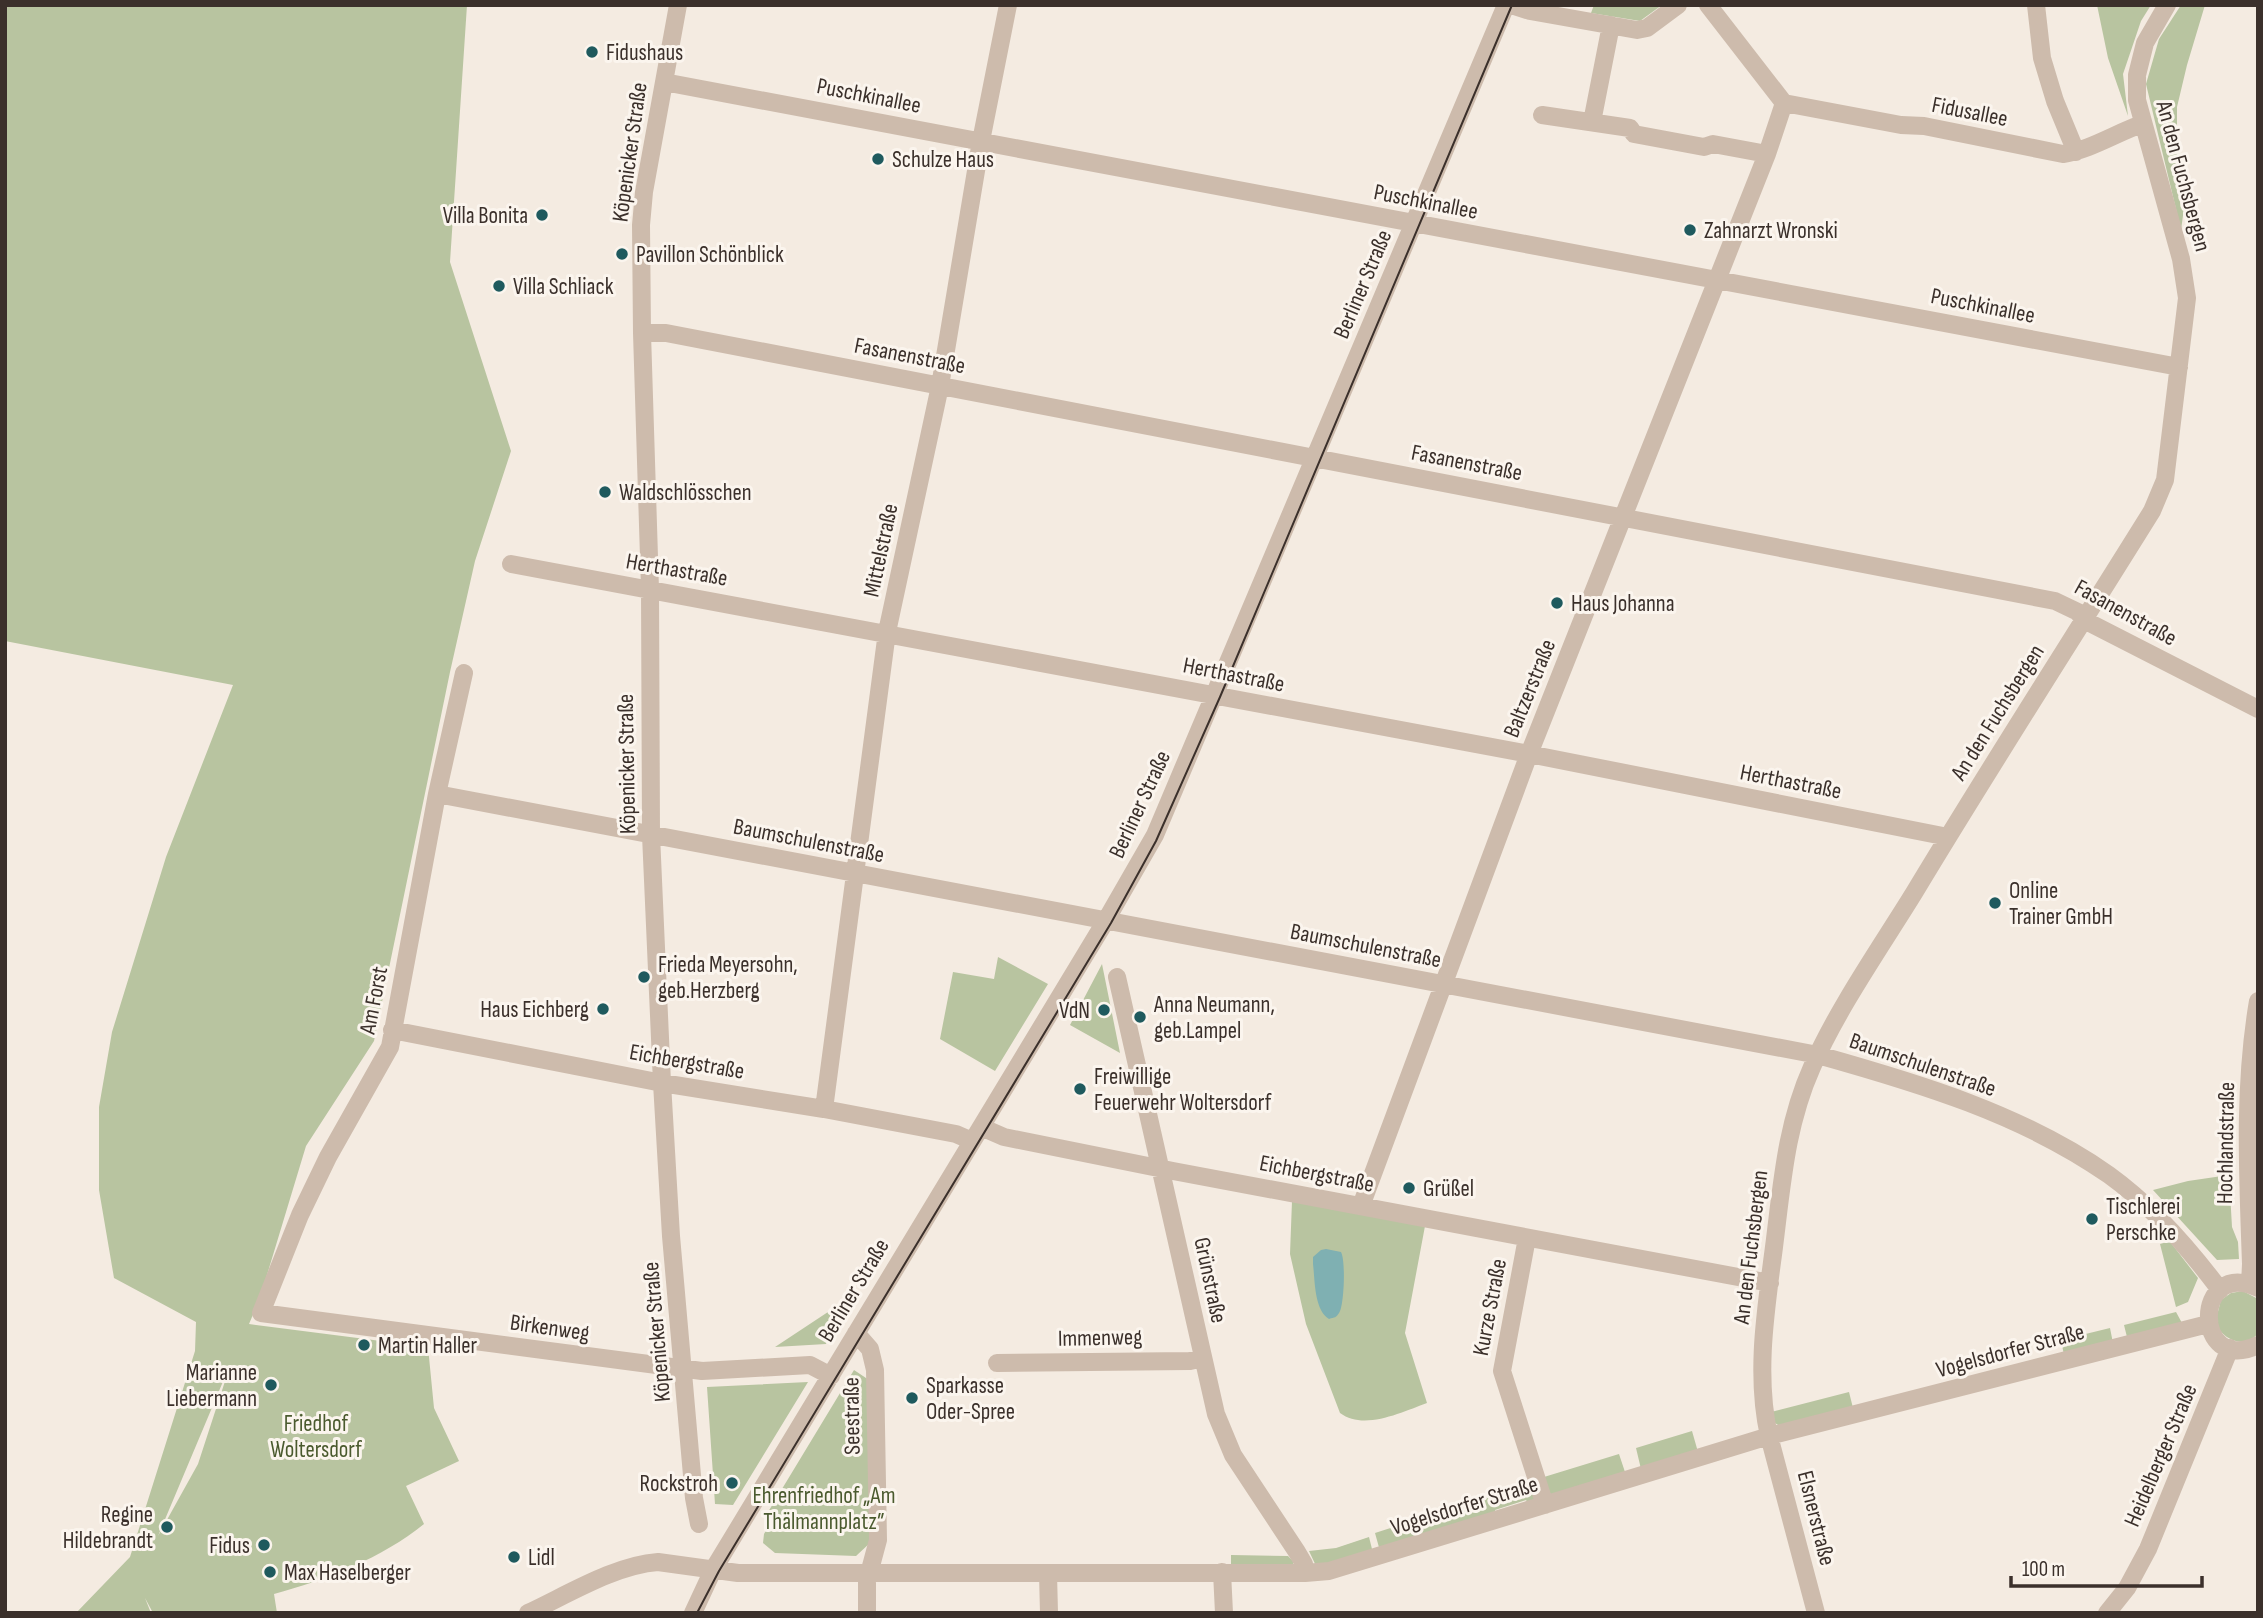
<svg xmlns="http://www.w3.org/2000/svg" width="2263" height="1618" font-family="'Sofia Sans Condensed',sans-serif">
<rect width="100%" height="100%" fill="#f4ebe1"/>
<!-- green -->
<path fill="#b8c4a0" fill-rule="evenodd" d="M 5,5 L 467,5 L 450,262 L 511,451 L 475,561 L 450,672 L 374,1041 L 306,1146 L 260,1298 L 249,1324 L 428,1347 L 434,1408 L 459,1461 L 406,1486 L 424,1524 C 382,1558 326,1580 274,1594 L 277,1613 L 153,1613 L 145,1598 L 151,1613 L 76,1613 L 130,1557 L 195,1351 L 196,1322 L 114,1278 L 99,1190 L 99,1107 L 112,1032 L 166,857 L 233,685 L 5,641 ZM 228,1372 L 198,1464 L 158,1536 L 227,1372 Z
M 1594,5 L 1662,5 L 1640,21 L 1591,13 Z
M 2097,5 L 2151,5 L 2141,21 L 2123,74 L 2128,116 L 2108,58 Z
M 2181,5 L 2205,5 L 2187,65 L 2177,107 L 2177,153 L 2186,194 L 2181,230 L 2146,84 L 2159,39 Z
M 998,957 L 1048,984 L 995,1071 L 940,1039 L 953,972 L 994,979 Z
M 1102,964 L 1120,1053 L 1070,1025 Z
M 2229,1175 L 2232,1227 L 2238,1242 L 2239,1259 L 2217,1260 L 2153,1190 L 2188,1181 Z
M 1292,1201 L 1425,1226 L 1405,1333 L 1427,1403 C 1402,1412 1364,1431 1340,1413 L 1306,1324 L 1290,1254 Z
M 2168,1239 L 2198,1278 L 2188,1302 L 2176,1307 L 2160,1244 L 2167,1242 Z
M 2243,1291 L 2258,1299 L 2258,1334 C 2242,1349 2224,1340 2215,1323 L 2221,1300 L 2231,1293 Z
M 831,1310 L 836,1312 L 826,1344 L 775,1347 Z
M 2176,1312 L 2182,1323 L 2127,1337 L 2124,1325 Z
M 2110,1328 L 2113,1343 L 2064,1355 L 2061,1340 Z
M 854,1370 L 869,1380 L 871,1542 L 856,1556 L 775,1553 L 763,1543 L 764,1534 L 772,1520 L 765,1517 Z
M 808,1382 L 733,1505 L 715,1504 L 707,1387 Z
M 1849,1392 L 1853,1408 L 1780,1426 L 1773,1422 L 1771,1412 Z
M 1692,1431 L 1698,1452 L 1641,1469 L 1636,1448 Z
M 1619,1454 L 1626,1475 L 1551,1498 L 1544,1477 Z
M 1530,1483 L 1536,1501 L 1528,1503 L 1526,1500 L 1495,1510 L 1496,1515 L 1380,1551 L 1375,1533 Z
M 1369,1537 L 1373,1553 L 1317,1568 L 1309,1551 L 1336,1548 Z
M 1231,1555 L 1288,1556 L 1293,1561 L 1293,1567 L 1231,1566 Z"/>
<!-- water -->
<path fill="#7fb0b2" d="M 1326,1249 L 1341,1252 C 1346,1261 1344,1307 1339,1313 C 1336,1318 1335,1317 1329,1319 C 1314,1310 1315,1280 1313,1264 L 1313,1257 L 1321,1250 Z"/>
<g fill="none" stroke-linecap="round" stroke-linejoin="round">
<!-- minor -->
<path stroke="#cdbbac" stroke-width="18" d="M 678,5 L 644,192 L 641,225 L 642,333 L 650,589 L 651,835 L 662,1083 L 671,1236 L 694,1498 L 699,1524
M 1511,5 L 1530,11 L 1637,30 L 1647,28 L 1678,5
M 1708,5 L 1784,103 L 1901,125 L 1924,126 L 2063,154 C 2090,150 2116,133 2142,124
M 2036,5 L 2042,58 L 2055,101 L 2076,152
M 664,82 L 2179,367
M 1542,115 L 1630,128 L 1634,134 L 1704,147 L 1713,144 L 1767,154
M 1592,122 L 1611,25
M 642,333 L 666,333 L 2055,601 L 2078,612 L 2084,620 L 2258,709
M 511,564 L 1529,754 L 1948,837
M 464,673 L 437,794 L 390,1047 L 328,1157 L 300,1215 L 261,1313 L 702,1371 L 810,1365 L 831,1376
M 437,794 L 1818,1055 C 1918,1083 2022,1114 2109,1175 C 2152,1206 2188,1247 2220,1290
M 1117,977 L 1216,1414 L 1233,1455 L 1297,1552 L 1304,1564 L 1305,1573
M 392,1030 L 662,1083 L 824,1109 L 956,1134 L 972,1141
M 824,1109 L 887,632 L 940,386 L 981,141 L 1008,5
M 981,1127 L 1004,1137 L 1173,1171 L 1770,1283
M 1361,1206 L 1529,754 L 1767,154 L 1784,103
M 1527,1238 L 1502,1371 L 1545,1505
M 2250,1285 L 2251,1264 C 2248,1176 2243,1089 2258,1001
M 2258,1288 C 2193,1257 2192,1376 2258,1345
M 856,1333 L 870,1349 L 875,1370 L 878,1540 L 867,1581 L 867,1613
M 997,1363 L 1190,1361 L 1203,1358
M 1222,1572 L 1224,1613
M 1048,1573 L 1049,1613
M 528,1613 C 567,1595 615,1565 658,1562 L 738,1573 L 1305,1573 L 1329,1571 L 1769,1436 L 2208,1324
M 693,1613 L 713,1570 L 1105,922 L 1155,835 L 1506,5
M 1816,1613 L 1769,1436 C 1755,1374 1766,1309 1774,1247 C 1782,1184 1786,1125 1812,1067 C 1838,1008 1880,948 1914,893 C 1991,765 2073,638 2152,511 L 2165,480 L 2187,298 L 2181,259 L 2137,100 L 2137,75 L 2145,43 L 2167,5
M 2107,1613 L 2127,1588 L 2148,1549 L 2230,1348"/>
<!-- tram -->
<path stroke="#3b302b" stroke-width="2" d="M 697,1613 L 719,1571 L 1111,923 L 1156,841 L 1220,697 L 1512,5"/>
</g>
<!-- markers -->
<g fill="#1f5a5e" stroke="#fbf5ee" stroke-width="2.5">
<circle cx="592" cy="52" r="7"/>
<circle cx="878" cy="159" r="7"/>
<circle cx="542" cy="215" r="7"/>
<circle cx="1690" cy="230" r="7"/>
<circle cx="622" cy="254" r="7"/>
<circle cx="499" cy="286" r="7"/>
<circle cx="605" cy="492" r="7"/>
<circle cx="1557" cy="603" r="7"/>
<circle cx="1995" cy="903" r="7"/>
<circle cx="644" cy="977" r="7"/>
<circle cx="603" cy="1009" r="7"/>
<circle cx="1104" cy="1010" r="7"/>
<circle cx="1140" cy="1017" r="7"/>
<circle cx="1080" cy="1089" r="7"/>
<circle cx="1409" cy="1188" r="7"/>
<circle cx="2092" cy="1219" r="7"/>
<circle cx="364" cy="1345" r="7"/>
<circle cx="271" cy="1385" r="7"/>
<circle cx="912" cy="1398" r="7"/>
<circle cx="732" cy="1483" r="7"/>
<circle cx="167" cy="1527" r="7"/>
<circle cx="264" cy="1545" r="7"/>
<circle cx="514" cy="1557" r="7"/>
<circle cx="270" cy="1572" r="7"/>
</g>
<g text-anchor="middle" stroke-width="6" stroke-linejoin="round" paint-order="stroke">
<!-- poi labels -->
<g font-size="23" fill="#3b302b" stroke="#fbf5ee" text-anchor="start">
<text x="606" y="60">Fidushaus</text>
<text x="892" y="167">Schulze Haus</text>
<text x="528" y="223" text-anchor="end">Villa Bonita</text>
<text x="1704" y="238">Zahnarzt Wronski</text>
<text x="636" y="262">Pavillon Schönblick</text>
<text x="513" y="294">Villa Schliack</text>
<text x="619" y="500">Waldschlösschen</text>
<text x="1571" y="611">Haus Johanna</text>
<text x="2009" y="898">Online<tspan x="2009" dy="26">Trainer GmbH</tspan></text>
<text x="658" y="972">Frieda Meyersohn,<tspan x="658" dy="26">geb.Herzberg</tspan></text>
<text x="1154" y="1012">Anna Neumann,<tspan x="1154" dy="26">geb.Lampel</tspan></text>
<text x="589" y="1017" text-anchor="end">Haus Eichberg</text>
<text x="1090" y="1018" text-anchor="end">VdN</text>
<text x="1094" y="1084">Freiwillige<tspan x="1094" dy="26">Feuerwehr Woltersdorf</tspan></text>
<text x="1423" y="1196">Grüßel</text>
<text x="2106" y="1214">Tischlerei<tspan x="2106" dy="26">Perschke</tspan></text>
<text x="378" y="1353">Martin Haller</text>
<text x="257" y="1380" text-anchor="end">Marianne<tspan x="257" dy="26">Liebermann</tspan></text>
<text x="926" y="1393">Sparkasse<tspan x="926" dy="26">Oder-Spree</tspan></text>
<text x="718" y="1491" text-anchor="end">Rockstroh</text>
<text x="153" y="1522" text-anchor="end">Regine<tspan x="153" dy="26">Hildebrandt</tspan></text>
<text x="250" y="1553" text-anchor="end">Fidus</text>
<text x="528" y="1565">Lidl</text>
<text x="284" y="1580">Max Haselberger</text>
</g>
<!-- street labels -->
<g font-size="23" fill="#3b302b" stroke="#fbf5ee">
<text transform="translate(869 95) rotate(11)" y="8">Puschkinallee</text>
<text transform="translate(1970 111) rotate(11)" y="8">Fidusallee</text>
<text transform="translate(629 152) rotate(-82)" y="8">Köpenicker Straße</text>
<text transform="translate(2184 176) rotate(75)" y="8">An den Fuchsbergen</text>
<text transform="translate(1426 201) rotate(11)" y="8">Puschkinallee</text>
<text transform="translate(1362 284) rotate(-67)" y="8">Berliner Straße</text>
<text transform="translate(1983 305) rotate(11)" y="8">Puschkinallee</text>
<text transform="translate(910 355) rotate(11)" y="8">Fasanenstraße</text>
<text transform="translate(1467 462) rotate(11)" y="8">Fasanenstraße</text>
<text transform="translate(880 550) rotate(-78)" y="8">Mittelstraße</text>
<text transform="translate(677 569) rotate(10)" y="8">Herthastraße</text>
<text transform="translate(2126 612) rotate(29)" y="8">Fasanenstraße</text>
<text transform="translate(1234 674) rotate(11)" y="8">Herthastraße</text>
<text transform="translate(1529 688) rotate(-68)" y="8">Baltzerstraße</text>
<text transform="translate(1997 712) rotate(-58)" y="8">An den Fuchsbergen</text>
<text transform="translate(626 764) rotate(-91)" y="8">Köpenicker Straße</text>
<text transform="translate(1791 781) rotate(11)" y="8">Herthastraße</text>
<text transform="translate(1139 804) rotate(-65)" y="8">Berliner Straße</text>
<text transform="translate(809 840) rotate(11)" y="8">Baumschulenstraße</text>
<text transform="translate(1366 945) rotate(11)" y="8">Baumschulenstraße</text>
<text transform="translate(373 1000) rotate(-79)" y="8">Am Forst</text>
<text transform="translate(687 1061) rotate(10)" y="8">Eichbergstraße</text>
<text transform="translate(1923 1064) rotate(19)" y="8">Baumschulenstraße</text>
<text transform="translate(2225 1143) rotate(-89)" y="8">Hochlandstraße</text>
<text transform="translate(1317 1173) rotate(11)" y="8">Eichbergstraße</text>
<text transform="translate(1750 1247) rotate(-83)" y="8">An den Fuchsbergen</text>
<text transform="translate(1211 1280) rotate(78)" y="8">Grünstraße</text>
<text transform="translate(853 1290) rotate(-59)" y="8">Berliner Straße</text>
<text transform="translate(1489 1307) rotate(-79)" y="8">Kurze Straße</text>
<text transform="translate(550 1327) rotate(8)" y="8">Birkenweg</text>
<text transform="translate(656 1332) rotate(-95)" y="8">Köpenicker Straße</text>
<text transform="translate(1100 1337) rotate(-1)" y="8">Immenweg</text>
<text transform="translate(2010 1350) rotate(-15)" y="8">Vogelsdorfer Straße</text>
<text transform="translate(851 1416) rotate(-91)" y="8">Seestraße</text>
<text transform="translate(2160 1455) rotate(-67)" y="8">Heidelberger Straße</text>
<text transform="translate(1464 1505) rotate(-17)" y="8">Vogelsdorfer Straße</text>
<text transform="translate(1817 1518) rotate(76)" y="8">Elsnerstraße</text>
</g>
<!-- park labels -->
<g font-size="23" fill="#4a5a2e" stroke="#fbf5ee">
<text x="316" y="1431">Friedhof<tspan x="316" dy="26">Woltersdorf</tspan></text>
<text x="824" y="1503">Ehrenfriedhof „Am<tspan x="824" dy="26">Thälmannplatz”</tspan></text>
</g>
</g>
<!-- border -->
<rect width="2263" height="1618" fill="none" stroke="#3b302b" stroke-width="14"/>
<!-- scale -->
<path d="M2011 1576v10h191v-10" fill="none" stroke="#3b302b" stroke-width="3.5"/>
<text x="2022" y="1576" font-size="21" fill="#3b302b" stroke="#fbf5ee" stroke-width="5" paint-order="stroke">100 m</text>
</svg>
